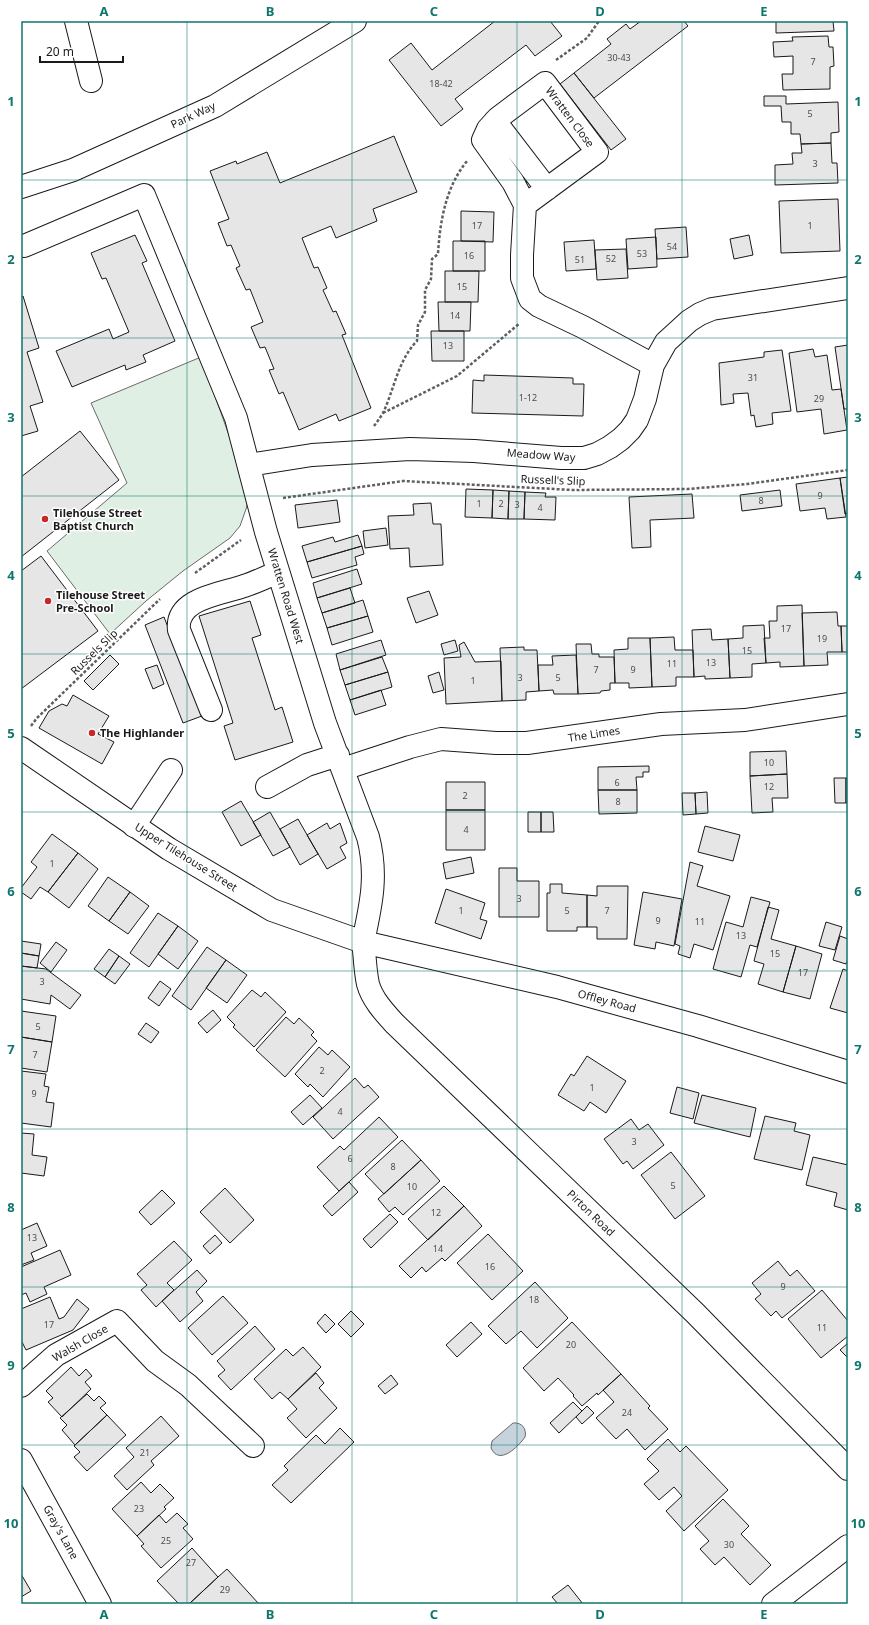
<svg xmlns="http://www.w3.org/2000/svg" width="869" height="1625" font-family="'Noto Sans',sans-serif">
<rect width="100%" height="100%" fill="#fff"/>
<!-- green -->
<path fill="#e0efe3" stroke="#6a6a6a" d="M 201,357 L 240,466 L 249,497 L 246,509 L 240,526 L 230,538 L 183,571 L 146,601 L 110,634 L 47,551 L 127,483 L 91,403 Z"/>
<!-- water -->
<path fill="#c6d2dc" stroke="#6a6a6a" d="M 513,1423 C 522,1422 527,1429 525,1437 C 518,1447 499,1466 491,1448 L 492,1441 Z"/>
<!-- building -->
<path fill="#e6e6e6" stroke="#1a1a1a" d="M 495,21 L 550,21 L 562,36 L 535,56 L 526,45 L 455,99 L 463,109 L 441,126 L 389,60 L 411,43 L 432,70 Z
M 641,21 L 684,21 L 688,26 L 594,98 L 574,73 L 611,44 L 607,39 L 626,24 L 630,29 Z
M 776,21 L 833,21 L 834,31 L 776,33 Z
M 828,36 L 829,47 L 833,47 L 834,66 L 830,67 L 830,89 L 783,90 L 782,74 L 793,74 L 793,56 L 774,57 L 773,42 L 793,41 L 792,37 Z
M 574,73 L 626,139 L 611,150 L 560,84 Z
M 764,96 L 786,96 L 786,104 L 838,102 L 839,132 L 831,133 L 831,143 L 801,144 L 800,134 L 791,134 L 791,122 L 782,122 L 781,106 L 764,106 Z
M 394,136 L 417,192 L 373,209 L 377,221 L 336,238 L 331,226 L 302,238 L 314,268 L 318,267 L 327,288 L 323,290 L 333,312 L 336,311 L 346,334 L 342,335 L 371,408 L 339,421 L 336,414 L 299,430 L 283,392 L 279,394 L 269,370 L 274,369 L 265,347 L 260,348 L 251,327 L 263,322 L 250,289 L 246,290 L 236,268 L 240,266 L 231,245 L 227,246 L 218,223 L 229,219 L 210,171 L 236,161 L 237,164 L 267,152 L 280,183 Z
M 831,143 L 832,163 L 837,163 L 838,183 L 775,185 L 775,165 L 793,164 L 792,153 L 802,153 L 801,144 Z
M 838,199 L 840,251 L 781,253 L 779,201 Z
M 461,211 L 494,212 L 493,242 L 461,241 Z
M 686,227 L 688,257 L 657,259 L 655,229 Z
M 135,235 L 147,261 L 142,263 L 175,341 L 143,355 L 146,362 L 126,370 L 125,365 L 72,387 L 56,351 L 109,329 L 113,339 L 129,332 L 106,278 L 102,279 L 91,253 Z
M 749,235 L 753,255 L 734,259 L 730,239 Z
M 656,237 L 657,267 L 628,269 L 626,239 Z
M 594,240 L 596,269 L 566,271 L 564,242 Z
M 453,241 L 485,241 L 485,271 L 453,271 Z
M 626,249 L 628,278 L 597,280 L 595,250 Z
M 445,271 L 479,271 L 478,302 L 445,302 Z
M 23,296 L 39,348 L 27,352 L 43,402 L 30,406 L 38,431 L 21,436 L 21,297 Z
M 438,302 L 471,302 L 470,331 L 439,331 Z
M 431,331 L 464,331 L 464,361 L 432,361 Z
M 848,345 L 848,409 L 844,409 L 835,347 Z
M 813,349 L 815,357 L 827,355 L 832,390 L 841,389 L 847,430 L 824,434 L 821,409 L 797,412 L 789,353 Z
M 782,350 L 791,411 L 772,413 L 773,424 L 756,427 L 754,415 L 751,416 L 748,393 L 733,394 L 734,403 L 721,405 L 719,363 L 764,357 L 764,352 Z
M 484,375 L 573,378 L 573,384 L 584,384 L 583,416 L 472,413 L 473,380 L 484,381 Z
M 80,431 L 119,480 L 21,557 L 21,477 Z
M 848,477 L 848,513 L 845,514 L 840,478 Z
M 840,478 L 846,517 L 827,519 L 825,508 L 800,511 L 796,484 Z
M 466,489 L 493,490 L 492,518 L 465,517 Z
M 493,490 L 509,491 L 508,519 L 492,518 Z
M 780,490 L 782,506 L 742,511 L 740,495 Z
M 509,491 L 525,492 L 524,519 L 508,519 Z
M 525,492 L 546,493 L 545,497 L 556,497 L 555,520 L 524,519 Z
M 692,494 L 694,518 L 650,520 L 651,547 L 632,548 L 629,497 Z
M 337,500 L 340,522 L 298,528 L 295,505 Z
M 431,503 L 433,524 L 441,524 L 443,565 L 410,567 L 409,548 L 390,549 L 388,516 L 414,515 L 413,504 Z
M 386,528 L 388,545 L 365,548 L 363,531 Z
M 358,535 L 362,546 L 307,562 L 302,546 L 333,537 L 335,542 Z
M 362,546 L 364,554 L 355,557 L 357,565 L 312,578 L 307,562 Z
M 41,556 L 98,631 L 21,689 L 21,571 Z
M 357,569 L 362,584 L 317,598 L 313,583 Z
M 350,588 L 355,603 L 322,613 L 317,598 Z
M 429,591 L 438,615 L 416,623 L 407,598 Z
M 363,600 L 368,616 L 327,628 L 322,613 Z
M 250,601 L 261,635 L 252,638 L 275,710 L 282,707 L 293,742 L 235,760 L 224,726 L 233,723 L 199,616 Z
M 802,605 L 804,666 L 780,667 L 780,662 L 766,663 L 764,638 L 770,638 L 769,621 L 777,621 L 777,606 Z
M 837,612 L 838,626 L 841,626 L 842,652 L 827,652 L 828,665 L 804,666 L 802,613 Z
M 368,616 L 373,632 L 332,645 L 327,628 Z
M 164,617 L 202,716 L 183,723 L 145,625 Z
M 764,625 L 766,663 L 752,664 L 752,677 L 730,678 L 728,639 L 743,638 L 743,626 Z
M 841,626 L 848,626 L 848,652 L 842,652 Z
M 711,629 L 712,640 L 728,639 L 730,678 L 705,679 L 705,676 L 694,677 L 692,630 Z
M 674,637 L 675,650 L 693,650 L 694,677 L 676,677 L 676,686 L 652,687 L 650,638 Z
M 628,638 L 650,638 L 652,687 L 629,688 L 629,683 L 615,683 L 614,650 L 628,649 Z
M 381,640 L 386,655 L 340,670 L 336,654 Z
M 455,640 L 458,651 L 444,655 L 441,644 Z
M 464,642 L 475,662 L 501,661 L 502,701 L 446,704 L 444,658 L 461,657 L 459,645 Z
M 576,644 L 591,644 L 592,654 L 599,654 L 599,657 L 614,657 L 615,683 L 610,683 L 610,690 L 601,691 L 600,693 L 578,694 Z
M 524,647 L 524,650 L 537,650 L 539,691 L 526,692 L 526,700 L 502,701 L 500,648 Z
M 110,655 L 119,664 L 93,690 L 84,681 Z
M 576,655 L 578,694 L 554,694 L 553,690 L 539,691 L 538,665 L 553,665 L 552,656 Z
M 382,657 L 388,672 L 345,685 L 340,670 Z
M 157,665 L 164,684 L 153,689 L 145,669 Z
M 388,672 L 392,687 L 350,700 L 345,685 Z
M 439,672 L 444,690 L 433,693 L 428,676 Z
M 381,690 L 386,705 L 355,715 L 350,700 Z
M 73,695 L 109,716 L 98,734 L 114,742 L 102,764 L 39,728 L 49,711 L 62,704 L 67,706 Z
M 786,751 L 787,774 L 750,776 L 750,752 Z
M 649,766 L 649,772 L 643,772 L 643,777 L 636,777 L 637,790 L 598,790 L 598,767 Z
M 787,774 L 788,798 L 772,798 L 773,812 L 752,813 L 750,776 Z
M 834,778 L 846,778 L 846,803 L 835,803 Z
M 846,778 L 848,778 L 848,803 L 846,803 Z
M 446,782 L 485,782 L 485,810 L 446,810 Z
M 598,790 L 637,790 L 637,813 L 599,814 Z
M 707,792 L 708,813 L 696,814 L 695,793 Z
M 682,793 L 695,793 L 696,814 L 683,815 Z
M 241,801 L 261,835 L 241,846 L 222,812 Z
M 446,810 L 485,810 L 485,850 L 446,850 Z
M 270,812 L 290,847 L 273,856 L 253,822 Z
M 528,812 L 541,812 L 541,832 L 528,832 Z
M 541,812 L 553,812 L 554,832 L 541,832 Z
M 298,819 L 318,854 L 300,865 L 280,829 Z
M 327,823 L 330,829 L 340,823 L 347,843 L 340,847 L 346,858 L 327,869 L 307,835 Z
M 705,826 L 740,835 L 733,861 L 698,852 Z
M 52,834 L 78,853 L 48,892 L 40,887 L 31,899 L 21,892 L 21,888 L 37,867 L 31,862 Z
M 78,853 L 98,869 L 69,908 L 48,892 Z
M 471,857 L 474,873 L 446,879 L 443,863 Z
M 690,862 L 703,866 L 697,886 L 730,896 L 713,950 L 694,944 L 690,958 L 678,954 L 680,946 L 675,944 Z
M 499,868 L 517,868 L 517,881 L 539,881 L 539,917 L 499,917 Z
M 108,877 L 130,892 L 109,921 L 88,906 Z
M 550,884 L 562,884 L 562,893 L 587,895 L 587,927 L 577,927 L 577,931 L 547,931 L 547,893 L 550,893 Z
M 597,886 L 628,886 L 627,939 L 597,939 L 597,927 L 587,927 L 587,895 L 597,896 Z
M 446,889 L 485,903 L 480,919 L 487,921 L 481,939 L 435,923 Z
M 130,892 L 149,906 L 128,934 L 109,921 Z
M 643,892 L 682,899 L 674,946 L 656,942 L 655,949 L 634,945 Z
M 751,897 L 770,902 L 757,947 L 750,945 L 741,977 L 713,969 L 726,922 L 743,927 Z
M 768,907 L 779,910 L 771,939 L 796,946 L 783,992 L 758,984 L 764,964 L 754,961 Z
M 158,913 L 178,926 L 149,967 L 130,953 Z
M 826,922 L 842,927 L 835,950 L 819,946 Z
M 178,926 L 198,941 L 178,969 L 158,954 Z
M 840,936 L 848,939 L 848,959 L 846,964 L 833,960 Z
M 21,941 L 41,944 L 39,956 L 21,953 Z
M 56,942 L 67,950 L 51,972 L 40,963 Z
M 796,946 L 822,954 L 810,999 L 783,992 Z
M 207,947 L 226,960 L 191,1010 L 172,996 Z
M 109,949 L 119,956 L 105,977 L 94,969 Z
M 21,953 L 39,956 L 37,968 L 21,966 Z
M 119,956 L 130,964 L 115,984 L 105,977 Z
M 226,960 L 247,975 L 227,1003 L 206,988 Z
M 21,966 L 46,969 L 81,995 L 70,1009 L 51,995 L 50,1004 L 21,999 Z
M 843,969 L 848,971 L 848,1013 L 830,1008 Z
M 160,981 L 171,989 L 159,1006 L 148,998 Z
M 252,990 L 261,997 L 265,992 L 286,1012 L 254,1047 L 233,1027 L 235,1025 L 227,1017 Z
M 213,1010 L 221,1020 L 207,1033 L 198,1023 Z
M 21,1011 L 56,1016 L 52,1042 L 21,1037 Z
M 286,1017 L 294,1024 L 299,1018 L 314,1032 L 311,1035 L 317,1041 L 285,1077 L 256,1050 Z
M 146,1023 L 159,1032 L 151,1043 L 138,1034 Z
M 21,1037 L 52,1042 L 47,1072 L 21,1068 Z
M 319,1047 L 328,1055 L 332,1050 L 350,1067 L 323,1097 L 310,1084 L 308,1087 L 295,1074 Z
M 587,1056 L 626,1081 L 606,1113 L 590,1102 L 584,1111 L 558,1095 L 571,1074 L 574,1076 Z
M 21,1071 L 46,1074 L 44,1086 L 49,1087 L 46,1102 L 54,1103 L 51,1127 L 21,1123 Z
M 355,1078 L 364,1088 L 368,1085 L 379,1097 L 333,1139 L 313,1117 Z
M 677,1087 L 699,1093 L 693,1119 L 670,1113 Z
M 310,1095 L 322,1108 L 303,1125 L 291,1112 Z
M 702,1095 L 756,1108 L 750,1137 L 694,1123 Z
M 765,1116 L 796,1123 L 794,1131 L 810,1135 L 802,1170 L 754,1159 Z
M 379,1117 L 398,1137 L 339,1191 L 317,1167 L 340,1146 L 344,1150 Z
M 631,1119 L 639,1130 L 648,1124 L 664,1145 L 633,1169 L 627,1161 L 623,1164 L 604,1139 Z
M 21,1133 L 34,1134 L 32,1155 L 47,1157 L 44,1176 L 21,1173 Z
M 402,1140 L 421,1160 L 384,1194 L 365,1174 Z
M 671,1152 L 705,1196 L 675,1219 L 641,1175 Z
M 813,1157 L 848,1165 L 848,1210 L 834,1206 L 837,1193 L 806,1185 Z
M 421,1160 L 440,1181 L 403,1215 L 395,1207 L 389,1212 L 378,1199 Z
M 349,1182 L 358,1192 L 332,1216 L 323,1206 Z
M 444,1186 L 464,1206 L 428,1240 L 408,1219 Z
M 225,1188 L 254,1220 L 230,1243 L 200,1212 Z
M 162,1190 L 175,1203 L 151,1225 L 139,1212 Z
M 464,1206 L 482,1226 L 445,1261 L 442,1258 L 426,1272 L 422,1267 L 411,1278 L 399,1266 Z
M 390,1214 L 398,1222 L 371,1248 L 363,1239 Z
M 37,1223 L 47,1246 L 31,1253 L 34,1260 L 21,1265 L 21,1230 Z
M 488,1234 L 523,1271 L 492,1300 L 457,1263 Z
M 215,1235 L 222,1243 L 210,1254 L 203,1246 Z
M 174,1241 L 192,1260 L 167,1283 L 174,1290 L 156,1307 L 141,1290 L 147,1285 L 137,1274 Z
M 60,1250 L 71,1275 L 44,1287 L 47,1294 L 30,1302 L 26,1293 L 21,1295 L 21,1267 Z
M 778,1261 L 790,1276 L 797,1270 L 815,1291 L 782,1318 L 776,1311 L 771,1316 L 755,1299 L 761,1294 L 752,1283 Z
M 197,1270 L 207,1281 L 196,1292 L 203,1301 L 180,1322 L 162,1301 Z
M 535,1282 L 568,1318 L 537,1348 L 521,1331 L 506,1344 L 488,1326 Z
M 822,1290 L 848,1321 L 848,1336 L 821,1358 L 788,1319 Z
M 223,1296 L 248,1323 L 212,1355 L 188,1328 Z
M 50,1297 L 59,1319 L 64,1317 L 77,1299 L 89,1309 L 73,1330 L 26,1350 L 21,1340 L 21,1309 Z
M 351,1311 L 364,1324 L 351,1337 L 338,1324 Z
M 325,1314 L 335,1324 L 326,1333 L 317,1323 Z
M 471,1322 L 482,1334 L 457,1357 L 446,1345 Z
M 572,1322 L 621,1374 L 598,1395 L 597,1393 L 582,1406 L 573,1396 L 574,1395 L 558,1378 L 544,1391 L 523,1368 Z
M 255,1326 L 275,1349 L 231,1390 L 218,1376 L 225,1370 L 217,1361 Z
M 848,1343 L 848,1358 L 840,1350 Z
M 303,1347 L 321,1367 L 288,1399 L 280,1392 L 272,1399 L 254,1379 L 286,1349 L 293,1356 Z
M 71,1367 L 79,1376 L 86,1369 L 92,1376 L 85,1382 L 91,1389 L 62,1417 L 48,1402 L 53,1398 L 46,1391 Z
M 316,1373 L 324,1383 L 319,1388 L 337,1408 L 306,1438 L 287,1418 L 297,1409 L 288,1399 Z
M 621,1374 L 650,1406 L 648,1408 L 668,1429 L 645,1450 L 627,1429 L 616,1439 L 596,1418 L 614,1402 L 603,1390 Z
M 391,1375 L 398,1384 L 385,1394 L 378,1386 Z
M 87,1394 L 94,1401 L 99,1396 L 106,1403 L 100,1408 L 107,1415 L 75,1445 L 62,1430 L 67,1425 L 60,1418 Z
M 573,1402 L 582,1411 L 559,1433 L 550,1423 Z
M 587,1406 L 594,1413 L 582,1424 L 576,1417 Z
M 107,1415 L 126,1435 L 87,1471 L 74,1457 L 80,1452 L 74,1446 Z
M 161,1416 L 179,1436 L 151,1461 L 154,1465 L 127,1490 L 114,1476 L 134,1457 L 126,1448 Z
M 340,1428 L 354,1442 L 291,1503 L 272,1485 L 288,1470 L 284,1466 L 316,1435 L 325,1444 Z
M 668,1439 L 680,1452 L 686,1446 L 728,1490 L 684,1531 L 666,1511 L 682,1496 L 674,1487 L 659,1500 L 644,1484 L 659,1471 L 647,1459 Z
M 141,1482 L 151,1493 L 160,1484 L 174,1498 L 164,1507 L 166,1509 L 137,1536 L 112,1509 Z
M 723,1499 L 749,1526 L 741,1534 L 771,1565 L 750,1585 L 724,1557 L 715,1565 L 700,1549 L 709,1541 L 695,1526 Z
M 177,1513 L 188,1524 L 183,1528 L 193,1539 L 161,1568 L 141,1546 L 144,1544 L 137,1536 L 159,1515 L 166,1523 Z
M 192,1548 L 218,1577 L 189,1604 L 179,1604 L 157,1581 Z
M 227,1569 L 259,1604 L 189,1604 L 218,1577 Z
M 21,1574 L 31,1591 L 21,1597 Z
M 568,1585 L 583,1604 L 558,1604 L 552,1597 Z"/>
<g fill="none" stroke-linecap="round" stroke-linejoin="round">
<!-- minor casing -->
<g stroke="#1a1a1a" stroke-width="24">
<path id="minor" d="M 76,21 L 91,81
M 495,121 L 547,189
M 525,205 L 597,152 L 545,83 L 498,118 L 488,129 L 483,140 L 513,182 L 525,205 L 522,255 L 522,278 L 530,299 L 539,306 L 583,327 L 653,365
M 24,246 L 144,195 L 236,418 L 266,532 L 325,723 L 368,837 C 378,875 371,905 363,942
M 249,465 L 312,455 L 410,449 L 474,451 L 561,458 L 584,458 L 597,454 L 610,447 L 621,439 L 630,430 L 637,420 L 645,399 L 653,365 L 666,342 L 689,321 L 700,314 L 712,309 L 848,288
M 211,710 L 179,630 C 175,598 222,594 244,586 C 256,582 267,577 278,572
M 343,769 L 410,747 L 441,739 L 496,743 L 527,743 L 661,724 L 745,720 L 848,704
M 267,787 L 307,765 L 338,755
M 134,826 L 171,770
M 21,1386 L 56,1355 L 117,1321 L 155,1361 L 188,1385 L 253,1446
M 21,1460 L 100,1604
M 773,1604 L 848,1546"/>
</g>
<!-- major casing -->
<g stroke="#1a1a1a" stroke-width="24">
<path id="major" d="M 21,187 L 73,170 L 215,106 L 355,21
M 21,748 L 169,849 L 272,910 L 363,942 L 557,987 L 698,1026 L 848,1072
M 363,942 C 365,956 365,971 368,984 C 372,999 384,1012 394,1023 L 695,1313 L 848,1469"/>
</g>
<!-- path -->
<path stroke="#5f5f5f" stroke-width="2.5" stroke-dasharray="3 2" stroke-linecap="butt" d="M 556,60 L 587,38 L 599,21
M 383,413 L 457,376 L 520,323
M 374,426 C 377,422 380,418 383,413 C 394,390 398,360 417,341 L 418,325 L 425,312 L 425,290 L 431,279 L 432,259 L 438,254 C 440,220 446,187 467,161
M 283,498 L 403,481 L 573,490 L 688,489 L 747,484 L 848,470
M 195,573 L 241,540
M 31,726 L 37,718 L 160,599"/>
<!-- minor -->
<use href="#minor" stroke="#fff" stroke-width="22"/>
<!-- major -->
<use href="#major" stroke="#fff" stroke-width="22"/>
</g>
<!-- grid -->
<path fill="none" stroke="#0f766e" stroke-width="1" stroke-opacity="0.55" d="M 187,21 L 187,1604M 352,21 L 352,1604M 517,21 L 517,1604M 682,21 L 682,1604M 21,180 L 848,180M 21,338 L 848,338M 21,496 L 848,496M 21,654 L 848,654M 21,812 L 848,812M 21,971 L 848,971M 21,1129 L 848,1129M 21,1287 L 848,1287M 21,1445 L 848,1445"/>
<!-- markers -->
<g fill="#c62828" stroke="#fff" stroke-width="1.5">
<circle cx="45" cy="519" r="4"/>
<circle cx="48" cy="601" r="4"/>
<circle cx="92" cy="733" r="4"/>
</g>
<g text-anchor="middle" stroke-width="3" stroke-linejoin="round" paint-order="stroke">
<!-- number labels -->
<g font-size="9" fill="#4d4d4d">
<text x="619" y="61">30-43</text>
<text x="813" y="65">7</text>
<text x="441" y="87">18-42</text>
<text x="810" y="117">5</text>
<text x="815" y="167">3</text>
<text x="477" y="229">17</text>
<text x="810" y="229">1</text>
<text x="672" y="250">54</text>
<text x="642" y="257">53</text>
<text x="469" y="259">16</text>
<text x="611" y="262">52</text>
<text x="580" y="263">51</text>
<text x="462" y="290">15</text>
<text x="455" y="319">14</text>
<text x="448" y="349">13</text>
<text x="753" y="381">31</text>
<text x="528" y="401">1-12</text>
<text x="819" y="402">29</text>
<text x="820" y="499">9</text>
<text x="761" y="504">8</text>
<text x="479" y="507">1</text>
<text x="501" y="507">2</text>
<text x="517" y="508">3</text>
<text x="540" y="511">4</text>
<text x="786" y="632">17</text>
<text x="822" y="642">19</text>
<text x="747" y="654">15</text>
<text x="711" y="666">13</text>
<text x="672" y="667">11</text>
<text x="596" y="673">7</text>
<text x="633" y="673">9</text>
<text x="520" y="681">3</text>
<text x="558" y="681">5</text>
<text x="473" y="684">1</text>
<text x="769" y="766">10</text>
<text x="617" y="786">6</text>
<text x="769" y="790">12</text>
<text x="465" y="799">2</text>
<text x="618" y="805">8</text>
<text x="466" y="833">4</text>
<text x="52" y="867">1</text>
<text x="519" y="902">3</text>
<text x="461" y="914">1</text>
<text x="567" y="914">5</text>
<text x="607" y="914">7</text>
<text x="658" y="924">9</text>
<text x="700" y="925">11</text>
<text x="741" y="939">13</text>
<text x="775" y="957">15</text>
<text x="803" y="976">17</text>
<text x="42" y="985">3</text>
<text x="38" y="1030">5</text>
<text x="35" y="1058">7</text>
<text x="322" y="1074">2</text>
<text x="592" y="1091">1</text>
<text x="34" y="1097">9</text>
<text x="340" y="1115">4</text>
<text x="634" y="1145">3</text>
<text x="350" y="1162">6</text>
<text x="393" y="1170">8</text>
<text x="673" y="1189">5</text>
<text x="412" y="1190">10</text>
<text x="436" y="1216">12</text>
<text x="32" y="1241">13</text>
<text x="438" y="1252">14</text>
<text x="490" y="1270">16</text>
<text x="783" y="1290">9</text>
<text x="534" y="1303">18</text>
<text x="49" y="1328">17</text>
<text x="822" y="1331">11</text>
<text x="571" y="1348">20</text>
<text x="627" y="1416">24</text>
<text x="145" y="1456">21</text>
<text x="139" y="1512">23</text>
<text x="166" y="1544">25</text>
<text x="729" y="1548">30</text>
<text x="191" y="1566">27</text>
<text x="225" y="1593">29</text>
</g>
<!-- street labels -->
<g font-size="11" fill="#1a1a1a" stroke="#fff">
<text transform="translate(193 115) rotate(-25)" y="4">Park Way</text>
<text transform="translate(570 117) rotate(53)" y="4">Wratten Close</text>
<text transform="translate(541 455) rotate(4)" y="4">Meadow Way</text>
<text transform="translate(553 480) rotate(2)" y="4">Russell's Slip</text>
<text transform="translate(286 596) rotate(73)" y="4">Wratten Road West</text>
<text transform="translate(94 652) rotate(-44)" y="4">Russels Slip</text>
<text transform="translate(594 734) rotate(-9)" y="4">The Limes</text>
<text transform="translate(186 857) rotate(32)" y="4">Upper Tilehouse Street</text>
<text transform="translate(607 1001) rotate(15)" y="4">Offley Road</text>
<text transform="translate(591 1213) rotate(44)" y="4">Pirton Road</text>
<text transform="translate(80 1343) rotate(-30)" y="4">Walsh Close</text>
<text transform="translate(61 1532) rotate(61)" y="4">Gray's Lane</text>
</g>
<!-- poi labels -->
<g font-size="11" font-weight="bold" fill="#1a1a1a" stroke="#fff" text-anchor="start">
<text x="53" y="517">Tilehouse Street<tspan x="53" dy="13">Baptist Church</tspan></text>
<text x="56" y="599">Tilehouse Street<tspan x="56" dy="13">Pre-School</tspan></text>
<text x="100" y="737">The Highlander</text>
</g>
</g>
<!-- border -->
<rect width="869" height="1625" fill="none" stroke="#ffffff" stroke-width="44"/>
<!-- scale -->
<path d="M40 56v6h83v-6" fill="none" stroke="#1a1a1a" stroke-width="2"/>
<text x="46" y="56" font-size="12" fill="#1a1a1a" stroke="#ffffff" stroke-width="3" paint-order="stroke">20 m</text>
<rect x="22" y="22" width="825" height="1581" fill="none" stroke="#0f766e" stroke-width="1.5"/>
<g font-size="13" text-anchor="middle" font-weight="bold" fill="#0f766e">
<text x="104" y="16">A</text>
<text x="270" y="16">B</text>
<text x="434" y="16">C</text>
<text x="600" y="16">D</text>
<text x="764" y="16">E</text>
<text x="11" y="106">1</text>
<text x="858" y="106">1</text>
<text x="11" y="264">2</text>
<text x="858" y="264">2</text>
<text x="11" y="422">3</text>
<text x="858" y="422">3</text>
<text x="11" y="580">4</text>
<text x="858" y="580">4</text>
<text x="11" y="738">5</text>
<text x="858" y="738">5</text>
<text x="11" y="896">6</text>
<text x="858" y="896">6</text>
<text x="11" y="1054">7</text>
<text x="858" y="1054">7</text>
<text x="11" y="1212">8</text>
<text x="858" y="1212">8</text>
<text x="11" y="1370">9</text>
<text x="858" y="1370">9</text>
<text x="11" y="1528">10</text>
<text x="858" y="1528">10</text>
<text x="104" y="1619">A</text>
<text x="270" y="1619">B</text>
<text x="434" y="1619">C</text>
<text x="600" y="1619">D</text>
<text x="764" y="1619">E</text>
</g>
</svg>
